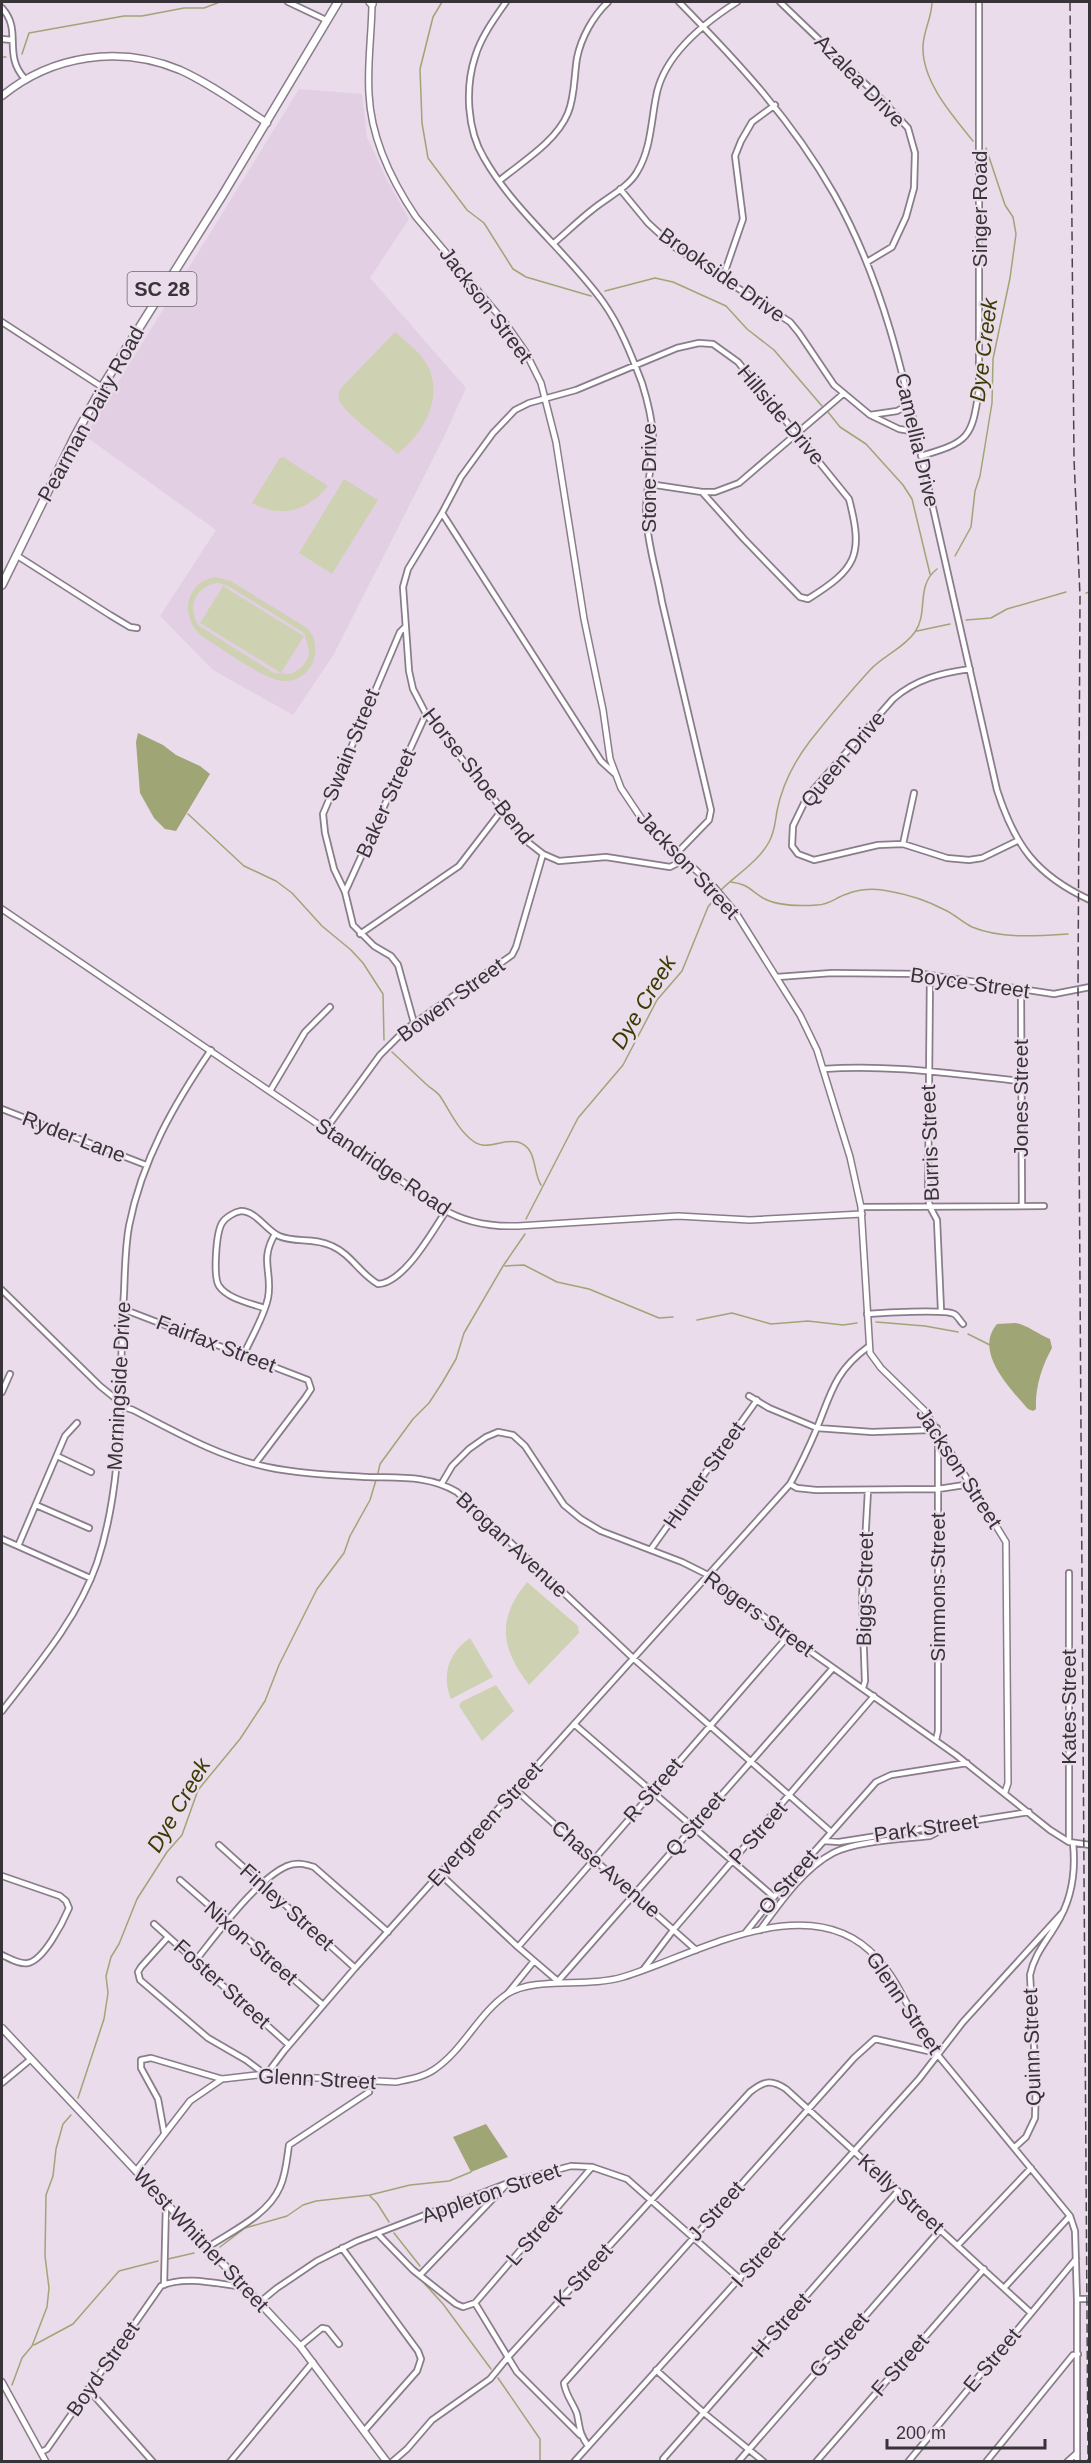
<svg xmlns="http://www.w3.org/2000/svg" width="1091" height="2463" font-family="Arial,sans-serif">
<rect width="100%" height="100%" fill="#eadceb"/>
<!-- built -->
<path fill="#e3cfe4" d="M 299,89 L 362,94 L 367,137 L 387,180 L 409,219 L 370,278 L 466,388 L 444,437 L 334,654 L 293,715 L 213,670 L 160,616 L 216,530 L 85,436 Z"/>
<!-- green -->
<path fill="#ced2b3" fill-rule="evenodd" d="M 395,332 C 404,340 415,348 422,357 C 448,391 426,431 398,454 C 385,443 347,415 340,402 C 337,397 339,392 341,388 Z
M 283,457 L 328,486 C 308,511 281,519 252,503 L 279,459 Z
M 344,479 L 378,500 L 332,574 L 299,553 Z
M 215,577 L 231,581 L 307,628 C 315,636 317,647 314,659 C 310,674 293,685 277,680 C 256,674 221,648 200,635 C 180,615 185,583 215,577 ZM 218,583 L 228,586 L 304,633 L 309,650 L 309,656 L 302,667 L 291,674 L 274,673 L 198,625 C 187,606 196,586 218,583 Z
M 223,586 L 304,636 L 281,673 L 200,623 Z
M 527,1582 L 578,1626 L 579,1633 L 529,1685 C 501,1648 496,1620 527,1582 Z
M 470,1638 L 493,1677 L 451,1699 C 441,1675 449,1652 470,1638 Z
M 496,1685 L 514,1711 L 482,1741 L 459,1706 L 461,1702 Z"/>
<!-- water -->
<path fill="#a0a576" d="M 138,733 L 163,745 L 176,755 L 200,766 L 210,774 L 176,831 L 165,829 L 154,818 L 140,793 L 136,742 Z
M 1016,1323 C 1027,1325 1038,1334 1050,1339 L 1052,1348 C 1042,1366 1035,1387 1036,1409 L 1033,1411 L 1028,1409 C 1011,1389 973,1352 997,1324 Z
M 486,2124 L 508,2157 L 471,2172 L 453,2137 Z"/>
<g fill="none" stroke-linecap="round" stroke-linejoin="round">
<!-- stream -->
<path stroke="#a0a576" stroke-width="1.5" d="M 442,2 L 433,17 L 420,69 L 422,123 L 428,158 L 467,210 L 484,223 L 513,269 L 526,277 L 591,296
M 932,2 C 932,18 923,31 923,47 C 922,82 953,116 973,141
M 22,54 L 29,33 L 124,16 L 142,16 L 184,8 L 204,8 L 220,2
M 2,57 L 6,57
M 605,291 L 655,278 L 673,282 L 726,306 L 747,329 L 774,350 L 822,406
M 828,412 L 840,427 L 866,444 L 903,485 L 912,499 L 930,574
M 955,556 L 971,527 L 975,491 L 980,476 L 992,403 L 993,359 L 1010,278 L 1016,234 L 1013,217 L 1005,205 L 986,148
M 1086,593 L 1090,592
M 966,620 L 991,618 L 1007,609 L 1066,592
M 917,631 L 950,624
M 188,814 L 244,866 L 276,881 L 292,893 L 322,926 L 351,950 L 363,963 L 383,994 L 384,1040
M 731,882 C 748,884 750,890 763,898 C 777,906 802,906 817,905 C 830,905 836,897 847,894 C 859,889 875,888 888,891 C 906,894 928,901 945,910 C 954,914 962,922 972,927 C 1001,939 1037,936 1068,934
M 721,890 C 737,874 758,862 769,842 C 775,831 775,822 777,811 C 782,785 794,762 810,741 C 829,717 849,693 870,670 C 883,656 904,648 915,632 C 929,612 915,586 937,569
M 392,1052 C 403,1062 414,1073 426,1084 C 430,1088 436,1091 440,1096 C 450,1111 458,1130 473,1141 C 487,1152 503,1138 518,1142 C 538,1148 532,1171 541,1185
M 526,1219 L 578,1118 L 623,1065 L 657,1000 L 682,971 L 708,907 L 718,894
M 505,1266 L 524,1265 L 557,1282 L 589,1289 L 659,1318 L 673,1317
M 697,1320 L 732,1313 L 771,1324 L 808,1321 L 843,1325 L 857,1323
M 876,1322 L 925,1326 L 958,1332
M 968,1334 L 990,1345
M 378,1473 L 380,1464 L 413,1419 L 429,1403 L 442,1383 L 456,1359 L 464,1333 L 503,1266 L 525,1234
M 78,2098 L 104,2019 L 108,1993 L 106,1976 L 111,1957 L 119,1944 L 137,1899 L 167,1852 L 182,1835 L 198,1790 L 240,1739 L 265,1701 L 279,1665 L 317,1589 L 344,1553 L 350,1536 L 370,1500 L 376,1480
M 370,2196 L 377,2203 L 389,2222
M 394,2233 L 420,2266
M 220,2247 L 245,2228 L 287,2216 L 303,2205 L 316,2201 L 370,2195 L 410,2185 L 449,2181 L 471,2172
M 168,2259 L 194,2253
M 423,2282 L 443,2304 L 491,2369
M 34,2345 L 73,2324 L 119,2271 L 158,2261
M 498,2378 L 540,2439 L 540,2462
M 12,2385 L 22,2358 L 32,2346 L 47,2307 L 49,2288 L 45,2256 L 46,2195 L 53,2176 L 56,2149 L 63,2124 L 71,2115"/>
<!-- minor casing -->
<g stroke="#8a7d8b" stroke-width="8">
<path id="minor" d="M 288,2 L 326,20
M 506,2 C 494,19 481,37 475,57 C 465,88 467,130 484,158 C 514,211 567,252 603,302 C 620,326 631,354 642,383 C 647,399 652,420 653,436 C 653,462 646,488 646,513 C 647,544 657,572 662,602 L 711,810 L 709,820 L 676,854
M 679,2 C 738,62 792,120 834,194 C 889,291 909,401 933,508 C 954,602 976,696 997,790 C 1015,846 1036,875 1090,900
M 780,2 L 881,99 L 908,128 L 915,153 L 914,188 L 906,217 L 892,247 L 867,262
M 2,8 C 23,31 2,54 25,79
M 2,39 L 12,40
M 499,181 C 522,162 556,142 568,113 C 575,96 574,76 577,58 C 581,38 593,16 608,2
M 620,189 L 648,223 L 673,246 L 790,322 L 799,333 L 834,385 L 870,415 L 897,411 L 910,404
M 554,243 C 567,232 579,220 592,210 C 606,198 628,188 637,172 C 651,149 651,122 656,97 C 663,56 704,23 737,2
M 723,277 L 743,219 L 735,156 L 741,141 L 752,122 L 775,105
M 2,322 L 102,387
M 870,415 L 899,429 L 916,432
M 921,456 C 969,442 972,438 979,389 L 979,2
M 702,492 L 715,492 L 739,483 L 843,394
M 442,513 L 461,477 L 493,433 L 515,410 L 529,403 L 576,390 L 677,348 L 699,343 L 713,344 L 738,362 L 849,499 C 864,556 856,569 808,599 L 800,597 L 744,539 L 702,492 L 649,484
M 16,555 L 110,615 L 130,627 L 137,628
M 405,627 L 400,632 L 323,814 L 325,833 L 334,869 L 345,892 L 353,925 L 374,946 L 391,956 L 398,965 L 414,1023
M 970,669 C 941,673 916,679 893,699 L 807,797 L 793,826 L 792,846 L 798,854 L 814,860 L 878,845 L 903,844 L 947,858 L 969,860 L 982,858 L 1017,841
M 614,773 L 601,761 L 442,513 L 408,569 L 403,587 L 409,671 L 413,689 L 426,714 L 529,843 L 543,854 L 559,861 L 606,857 L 670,867 L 684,860
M 903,844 L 914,793
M 345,892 L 426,714
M 360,934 L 459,866 L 502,810
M 930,975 L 928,1198 L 930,1207 L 937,1220 L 941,1310
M 777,977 L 832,973 L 923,974 L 1054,994 L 1090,987
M 1021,990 L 1022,1206
M 823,1069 C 889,1064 954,1074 1020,1081
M 270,1091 L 305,1032 L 330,1007
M 2,1109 L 146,1165
M 326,1129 L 380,1055 L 406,1029 L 512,955 L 516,947 L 543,854
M 861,1207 L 1044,1206
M 2,1290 L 100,1386 L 121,1403
M 264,1308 C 250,1303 228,1299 219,1286 C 213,1277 216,1233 222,1223 C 225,1218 234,1212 241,1211 C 256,1211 266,1230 279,1236 C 295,1243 314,1237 332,1246 C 351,1254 360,1274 378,1284 C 404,1283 432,1232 446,1211
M 123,1309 L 308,1380 L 311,1389 L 305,1398 L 255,1464
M 867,1314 C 881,1313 944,1309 954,1314 C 957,1315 960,1321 963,1324
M 244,1354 C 252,1336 264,1317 268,1298 C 273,1272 259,1261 275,1234
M 2,1392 L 10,1374
M 749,1396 L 769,1408 L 817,1428 L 872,1432 L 930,1430 L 937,1428
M 121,1406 L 133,1410 C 176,1432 219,1457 267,1467 C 300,1474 334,1475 368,1477 C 399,1478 429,1475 457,1492 L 634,1659 L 831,1832
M 57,1456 L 91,1472
M 442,1483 L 452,1466 L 469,1449 L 486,1437 L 498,1432 L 513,1435 L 525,1446 L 564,1505 L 581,1519 L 601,1531 L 682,1562 L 708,1575 L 811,1652 L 956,1755 L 1050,1830 L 1069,1842 L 1090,1845
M 790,1484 L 797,1488 L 816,1490 L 938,1489 L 971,1484
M 36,1505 L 89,1528
M 2,1539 L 90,1578
M 18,1546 L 65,1436 L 77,1423
M 651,1549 L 757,1400
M 1069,1573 L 1069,1842
M 863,1688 L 865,1681 L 862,1599 L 868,1490
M 2,1711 C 37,1666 78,1618 97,1563 C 126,1475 118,1384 124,1293 C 125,1271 125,1248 129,1226 C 142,1160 174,1104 211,1050
M 574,1724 L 774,1897
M 936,1740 L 938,1731 L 938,1439 L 940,1435
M 516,1790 L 696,1950
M 824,1841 L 839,1842 L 1029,1812
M 219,1845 L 355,1968
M 440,1874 L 518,1947 L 560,1983
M 2,1876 L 60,1896 L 66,1901 L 69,1908 C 63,1922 44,1960 28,1963 C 20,1965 9,1958 2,1955
M 180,1880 L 323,2005
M 154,1924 L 289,2045
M 760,1930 C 780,1903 803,1869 833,1853 C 855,1841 904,1839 930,1836 L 936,1833 L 937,1826
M 746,1932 L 774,1897 L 876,1782 L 891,1775 L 967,1763
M 168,1937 L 141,1967 L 138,1972 L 140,1980 L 208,2038 L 246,2060 L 266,2075 L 284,2051 L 355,1968 L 790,1484 C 800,1466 809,1447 817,1428 C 831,1393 835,1371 868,1347
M 518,1947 L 790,1634
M 196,1960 C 217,1934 257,1879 287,1866 C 297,1862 305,1864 314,1867 L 388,1932
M 643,1970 L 674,1929 L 874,1696
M 559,1980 L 833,1668
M 508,1993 L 534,1961
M 937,2054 L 1070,2216 L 1075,2231 L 1077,2299 L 1077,2462
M 2,2083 L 31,2059
M 164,2132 L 158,2099 L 141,2068 L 141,2060 L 151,2058 L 222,2079
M 1015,2147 L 1026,2137 L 1035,2118 L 1036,2081 L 1030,1975 C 1034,1955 1046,1942 1056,1925 C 1072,1900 1076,1872 1073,1843
M 378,2234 L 413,2270 L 456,2304 L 463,2307 L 475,2303 L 517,2372 L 580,2435
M 958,2245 L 1031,2168
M 208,2247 C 232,2231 268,2215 280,2187 C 286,2174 287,2158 289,2145 L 369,2092
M 342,2248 L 418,2351 L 421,2359 L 417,2371 L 364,2431
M 420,2275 L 507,2184
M 164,2285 L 166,2204
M 1004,2288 L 1070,2216
M 1077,2299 L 1090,2299
M 260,2302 L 277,2288 L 317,2261 L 357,2241 L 508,2183 L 571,2166 L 592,2167 L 627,2179 L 740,2279
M 475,2303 L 592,2167
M 300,2346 L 322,2328 L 327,2329 L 339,2344
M 656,2370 L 704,2413 L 764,2462
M 88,2389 L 153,2462
M 588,2446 C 579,2433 580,2428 577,2414 C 573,2403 565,2394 564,2383 L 854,2058 L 875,2039 L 937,2053
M 41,2452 L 47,2449 L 161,2286 C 185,2275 218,2284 243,2287
M 230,2462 L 313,2362
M 392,2462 L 407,2449 L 432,2420 L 490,2379 L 509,2356 L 750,2092 C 764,2081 771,2079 786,2089 L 1031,2313
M 574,2462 L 919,2079 L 963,2022 L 1063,1912
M 665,2462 L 663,2459 L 898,2191
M 738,2462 L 941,2229
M 816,2462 L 984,2269
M 908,2462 L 1076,2259
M 986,2462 L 1073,2355 L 1078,2354
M 1067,2462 L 1077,2453"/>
</g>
<!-- tertiary casing -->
<g stroke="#8a7d8b" stroke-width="8">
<path id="tertiary" d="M 372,2 C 372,32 367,63 369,94 C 371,139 391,180 416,217 L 506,324 L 525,351 L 541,383 L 556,442 L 584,619 L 603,710 L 610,759 L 621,788 L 643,821 L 715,888 L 736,913 L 800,1015 L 817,1050 L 850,1157 L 861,1207 L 870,1353 L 881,1368 L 925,1411 L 1006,1542 L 1008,1783 L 1005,1792
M 2,909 L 441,1208 C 465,1223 490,1227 518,1226 L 678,1216 L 750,1220 L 862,1214
M 136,2171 L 190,2101 L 222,2079 L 257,2075 L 396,2082 C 410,2079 424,2077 435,2069 C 464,2049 478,2014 507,1994 C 535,1976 587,1988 623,1977 C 696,1955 811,1884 877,1958 C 903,1985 913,2025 937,2054
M 2,2382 L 46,2462"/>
</g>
<!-- secondary casing -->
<g stroke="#8a7d8b" stroke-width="9">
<path id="secondary" d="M 2,96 C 52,55 119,45 180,70 C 211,84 239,105 267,123
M 2,2028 L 300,2346 L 387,2462"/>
</g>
<!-- trunk casing -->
<g stroke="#8a7d8b" stroke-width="10">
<path id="trunk" d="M 370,2 L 372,4
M 2,585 L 75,436 L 102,387 L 222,196 L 338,2"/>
</g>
<!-- minor -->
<use href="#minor" stroke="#fff" stroke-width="4.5"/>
<!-- tertiary -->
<use href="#tertiary" stroke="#fff" stroke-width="5"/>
<!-- secondary -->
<use href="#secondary" stroke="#fff" stroke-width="6"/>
<!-- trunk -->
<use href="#trunk" stroke="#fff" stroke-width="7"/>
<!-- rail -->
<path stroke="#4b454b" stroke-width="1.5" stroke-dasharray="9 4.5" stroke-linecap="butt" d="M 1070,2 L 1074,459 L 1080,596 L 1078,990 L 1088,2462"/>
</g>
<g text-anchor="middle" stroke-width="4.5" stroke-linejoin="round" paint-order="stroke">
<!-- shield labels -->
<rect fill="#eadceb" stroke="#6d666e" stroke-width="1.5" x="127.5" y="272" width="69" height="34" rx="4.5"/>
<g font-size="20" font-weight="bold" fill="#383338">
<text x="162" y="296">SC 28</text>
</g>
<!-- street labels -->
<g font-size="21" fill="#383338" stroke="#eadceb">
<text transform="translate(860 81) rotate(46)" y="7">Azalea Drive</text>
<text transform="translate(980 209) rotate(-90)" y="7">Singer Road</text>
<text transform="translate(722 275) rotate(35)" y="7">Brookside Drive</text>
<text transform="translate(486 305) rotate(53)" y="7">Jackson Street</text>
<text transform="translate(91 414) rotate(-61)" y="7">Pearman Dairy Road</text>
<text transform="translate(781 415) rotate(50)" y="7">Hillside Drive</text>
<text transform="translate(917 440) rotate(77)" y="7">Camellia Drive</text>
<text transform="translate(649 478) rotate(-90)" y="7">Stone Drive</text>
<text transform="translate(351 745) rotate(-68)" y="7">Swain Street</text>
<text transform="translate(843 759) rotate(-50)" y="7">Queen Drive</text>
<text transform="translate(478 776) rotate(52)" y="7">Horse Shoe Bend</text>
<text transform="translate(386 803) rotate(-66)" y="7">Baker Street</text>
<text transform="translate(688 865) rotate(47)" y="7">Jackson Street</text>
<text transform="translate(970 983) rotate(8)" y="7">Boyce Street</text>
<text transform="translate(451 1000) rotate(-36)" y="7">Bowen Street</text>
<text transform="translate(1021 1098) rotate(-90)" y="7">Jones Street</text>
<text transform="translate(74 1137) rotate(21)" y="7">Ryder Lane</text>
<text transform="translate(930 1143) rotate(-92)" y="7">Burris Street</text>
<text transform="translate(383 1167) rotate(34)" y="7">Standridge Road</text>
<text transform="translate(216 1344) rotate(21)" y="7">Fairfax Street</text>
<text transform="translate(119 1386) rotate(-87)" y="7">Morningside Drive</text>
<text transform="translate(959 1468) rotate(57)" y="7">Jackson Street</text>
<text transform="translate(704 1475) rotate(-55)" y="7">Hunter Street</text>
<text transform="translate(512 1545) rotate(43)" y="7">Brogan Avenue</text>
<text transform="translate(938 1587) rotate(-90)" y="7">Simmons Street</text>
<text transform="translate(865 1589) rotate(-89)" y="7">Biggs Street</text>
<text transform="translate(759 1614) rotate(36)" y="7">Rogers Street</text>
<text transform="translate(1069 1707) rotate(-90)" y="7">Kates Street</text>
<text transform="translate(653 1790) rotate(-49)" y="7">R Street</text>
<text transform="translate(485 1824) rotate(-48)" y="7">Evergreen Street</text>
<text transform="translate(695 1824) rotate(-49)" y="7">Q Street</text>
<text transform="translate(926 1828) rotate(-8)" y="7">Park Street</text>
<text transform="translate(758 1833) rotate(-49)" y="7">P Street</text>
<text transform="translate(606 1869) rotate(41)" y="7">Chase Avenue</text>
<text transform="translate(788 1882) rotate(-49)" y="7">O Street</text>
<text transform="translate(287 1907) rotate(42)" y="7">Finley Street</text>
<text transform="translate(251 1943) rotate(41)" y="7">Nixon Street</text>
<text transform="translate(222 1984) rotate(42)" y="7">Foster Street</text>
<text transform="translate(904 2003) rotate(56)" y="7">Glenn Street</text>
<text transform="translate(1032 2047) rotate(-92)" y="7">Quinn Street</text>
<text transform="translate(317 2079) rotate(3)" y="7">Glenn Street</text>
<text transform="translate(491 2193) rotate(-19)" y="7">Appleton Street</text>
<text transform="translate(901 2194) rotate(42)" y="7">Kelly Street</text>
<text transform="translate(716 2211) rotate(-48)" y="7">J Street</text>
<text transform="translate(534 2235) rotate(-49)" y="7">L Street</text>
<text transform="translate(201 2240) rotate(47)" y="7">West Whitner Street</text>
<text transform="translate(758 2259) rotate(-48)" y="7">I Street</text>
<text transform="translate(583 2275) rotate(-48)" y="7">K Street</text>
<text transform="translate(781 2325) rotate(-49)" y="7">H Street</text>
<text transform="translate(839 2345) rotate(-49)" y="7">G Street</text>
<text transform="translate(992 2360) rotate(-50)" y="7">E Street</text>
<text transform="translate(900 2365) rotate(-49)" y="7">F Street</text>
<text transform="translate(103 2369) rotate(-55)" y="7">Boyd Street</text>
</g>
<!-- water labels -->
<g font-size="22" font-style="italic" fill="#3a3d01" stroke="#eadceb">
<text transform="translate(983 350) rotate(-83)" y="8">Dye Creek</text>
<text transform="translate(643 1002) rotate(-59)" y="8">Dye Creek</text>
<text transform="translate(178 1805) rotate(-60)" y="8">Dye Creek</text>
</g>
</g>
<!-- border -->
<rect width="1091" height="2463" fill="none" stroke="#383338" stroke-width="6"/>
<!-- scale -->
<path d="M887 2439v9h158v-9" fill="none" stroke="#383338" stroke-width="3"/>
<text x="896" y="2439" font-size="18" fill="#383338" stroke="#eadceb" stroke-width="4.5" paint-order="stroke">200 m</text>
</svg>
